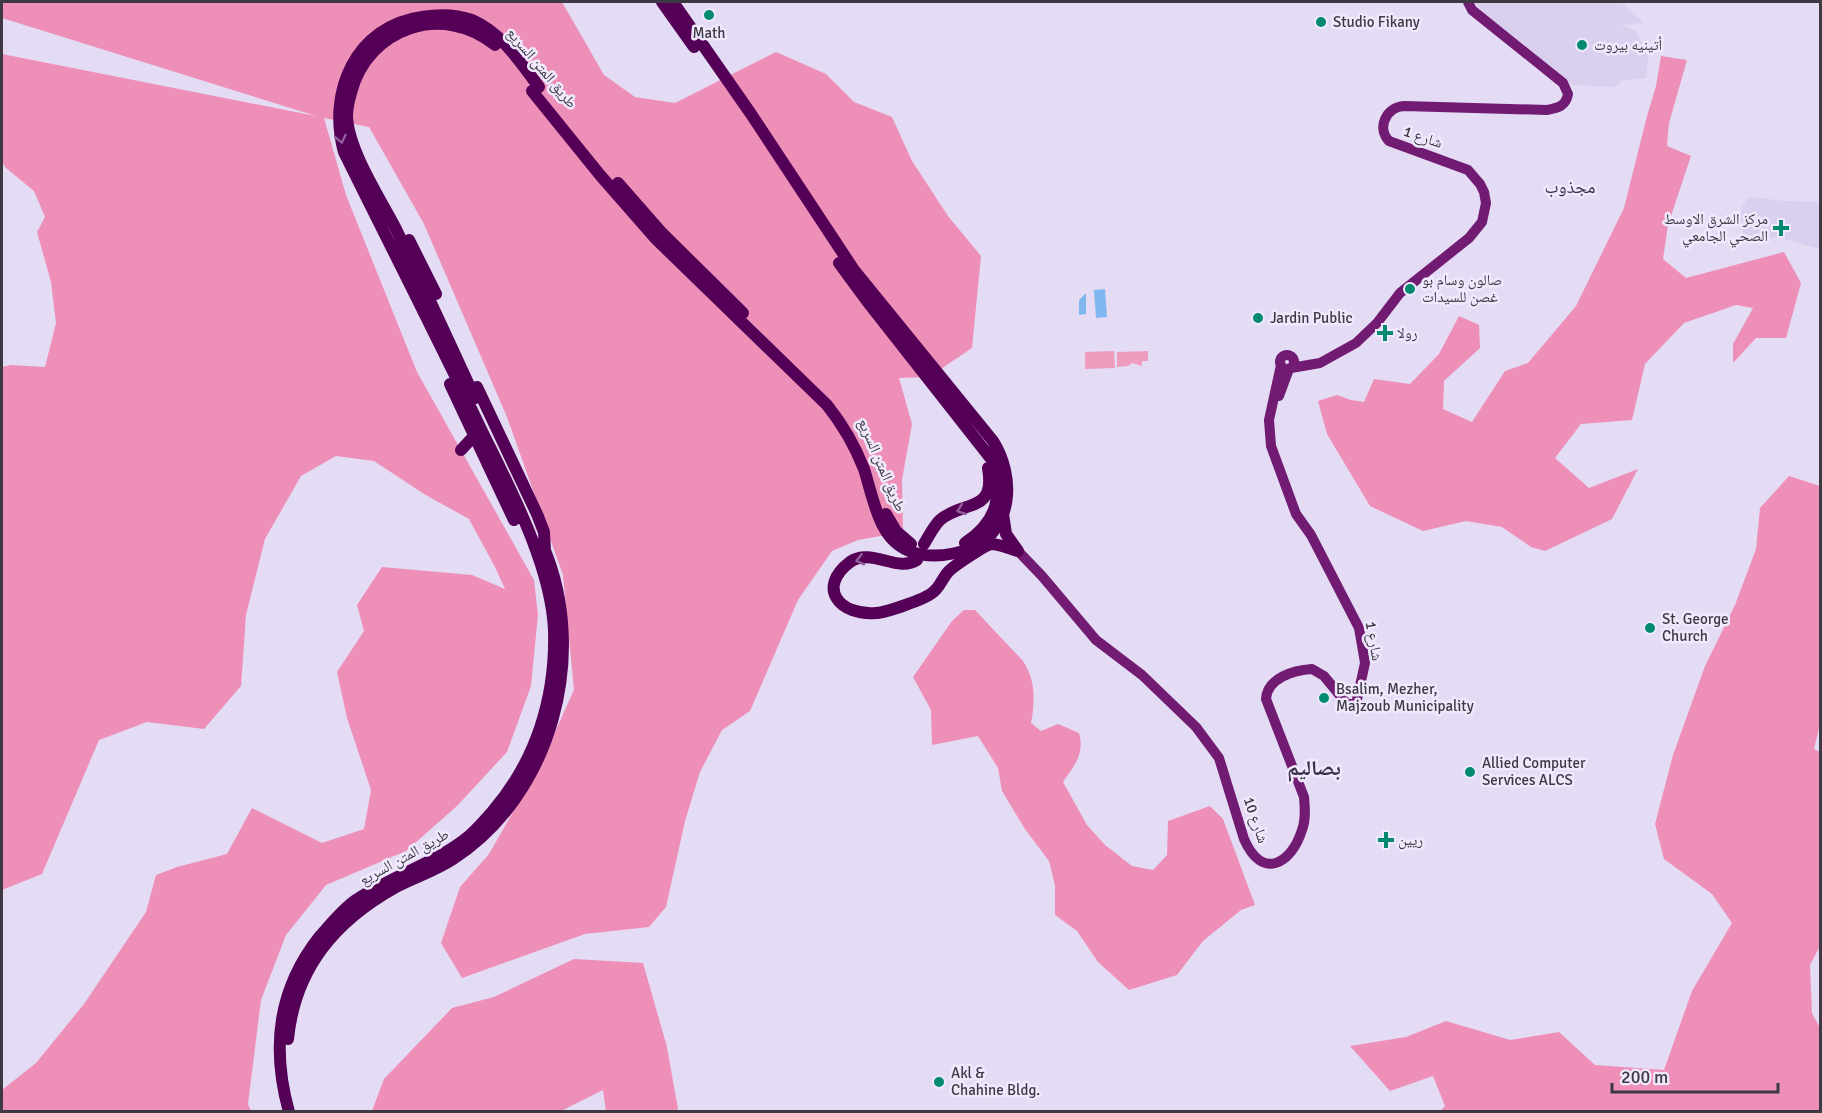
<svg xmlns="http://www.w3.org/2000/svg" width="1822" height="1113" font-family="Signika,'Noto Naskh Arabic',sans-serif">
<rect width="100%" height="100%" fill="#e4dbf4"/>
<!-- built -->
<path fill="#dacfee" d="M 1475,2 L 1621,2 L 1644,23 L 1620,25 L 1636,31 L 1648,58 L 1646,78 L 1621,81 L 1615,87 L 1571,85 L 1486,16 Z
M 1751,197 L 1785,201 L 1816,202 L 1820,205 L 1820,249 L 1776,237 L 1745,242 L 1740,223 L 1741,210 L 1746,200 Z"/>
<!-- green -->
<path fill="#ef9dbf" d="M 1114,351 L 1115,368 L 1085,369 L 1085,352 Z
M 1148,351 L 1148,361 L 1142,361 L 1142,366 L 1132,363 L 1128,366 L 1117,367 L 1117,352 Z"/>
<!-- forest -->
<path fill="#ee8fb8" d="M 2,2 L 562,2 L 604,75 L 635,97 L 675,103 L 776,52 L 826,74 L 854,102 L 892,117 L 912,161 L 948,216 L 981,256 L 972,348 L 929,377 L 899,378 L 912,424 L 902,480 L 903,532 L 858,540 L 832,551 L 798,600 L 750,711 L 722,730 L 700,772 L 685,821 L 666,907 L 649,927 L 585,934 L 462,978 L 441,943 L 460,887 L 489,854 L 540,765 L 574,690 L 563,575 L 507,417 L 424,224 L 369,127 L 324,118 L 346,195 L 417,372 L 534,580 L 538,615 L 531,686 L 507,752 L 457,806 L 406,851 L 326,885 L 286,935 L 261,1000 L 248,1104 L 251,1111 L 2,1111 L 2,1090 L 36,1063 L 84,1004 L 146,912 L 156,875 L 177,867 L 227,854 L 252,808 L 322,843 L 364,829 L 371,790 L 347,718 L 337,672 L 364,631 L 357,605 L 382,567 L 472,575 L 505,589 L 495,567 L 469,519 L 424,494 L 374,461 L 336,456 L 301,476 L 265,539 L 246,615 L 241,686 L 204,729 L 147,722 L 99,740 L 42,874 L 2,890 L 2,367 L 11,365 L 45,367 L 56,323 L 51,282 L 37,232 L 45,217 L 34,191 L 6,168 L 2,162 L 2,54 L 316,116 L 2,18 Z
M 1661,56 L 1687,60 L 1669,123 L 1667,146 L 1691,156 L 1668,225 L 1663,259 L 1686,278 L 1784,252 L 1801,283 L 1786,338 L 1756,338 L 1733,363 L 1733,344 L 1753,308 L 1736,305 L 1684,323 L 1645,364 L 1632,420 L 1581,424 L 1555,458 L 1589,488 L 1638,469 L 1612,519 L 1545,551 L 1531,547 L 1502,527 L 1466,521 L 1423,531 L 1370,506 L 1327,434 L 1318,401 L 1337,395 L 1351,400 L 1364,402 L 1374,379 L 1410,384 L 1439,354 L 1459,316 L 1479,325 L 1480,348 L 1444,381 L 1443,409 L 1472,422 L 1505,371 L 1528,363 L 1576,306 L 1624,208 L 1647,116 L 1656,86 Z
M 1789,476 L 1820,486 L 1820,724 L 1814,749 L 1820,752 L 1820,946 L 1810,965 L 1812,1013 L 1820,1028 L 1820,1111 L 1439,1112 L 1445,1106 L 1433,1076 L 1390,1091 L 1350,1046 L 1406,1037 L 1446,1021 L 1510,1040 L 1559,1032 L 1595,1065 L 1664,1070 L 1692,991 L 1732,923 L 1712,894 L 1664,859 L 1655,824 L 1673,755 L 1705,666 L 1735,605 L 1756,549 L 1760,508 Z
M 964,610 L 975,610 L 1023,661 C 1036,680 1035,703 1031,723 L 1041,731 L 1058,724 L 1079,733 C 1085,754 1074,766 1063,782 L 1087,825 L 1105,845 L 1132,866 L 1153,870 L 1167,855 L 1168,821 L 1210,806 L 1223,819 L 1255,905 L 1241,910 L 1203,941 L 1177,975 L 1129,990 L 1098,962 L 1077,931 L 1055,915 L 1055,885 L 1049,861 L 1025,829 L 1002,791 L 998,768 L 978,736 L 932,745 L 931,710 L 913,677 L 952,621 Z
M 574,959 L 643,963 L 667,1047 L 678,1109 L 676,1111 L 606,1111 L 603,1090 L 561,1111 L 372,1111 L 384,1079 L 452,1008 L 494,997 Z"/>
<!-- water -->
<path fill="#81b7f0" d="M 1105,289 L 1107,317 L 1096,318 L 1094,290 Z
M 1086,293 L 1086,314 L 1079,315 L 1079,300 Z"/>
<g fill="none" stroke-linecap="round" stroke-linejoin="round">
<!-- major -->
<path stroke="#711b72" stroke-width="10" d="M1280 362a7 7 0 1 1 14 0a7 7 0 1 1-14 0Z
M 1291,368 L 1320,363 L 1356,343 L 1377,323 L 1400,293 L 1469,238 L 1482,222 L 1486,203 L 1484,192 L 1480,184 L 1468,170 L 1389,141 C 1376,127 1387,107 1404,106 L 1547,110 C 1558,108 1566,106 1568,94 L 1563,83 L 1472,10 L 1468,2
M 1279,396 L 1289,369
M 1018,551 L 1042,576 L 1096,640 L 1142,675 L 1196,727 L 1219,758 L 1244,839 C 1262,880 1291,865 1302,830 C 1306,820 1305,808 1304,797 L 1266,699 C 1267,678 1294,670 1312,669 L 1324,676 L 1347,704 L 1356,704 L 1365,663 L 1359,628 L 1311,535 L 1296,514 L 1271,446 L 1269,420 L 1281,365"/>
<!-- highway -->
<path stroke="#540056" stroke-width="12" d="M 662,2 L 694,47
M 673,2 L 751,114 L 854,270 L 993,441 C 1015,476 1014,528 972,548
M 409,240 L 436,294
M 839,263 L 867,301 L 992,460 C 1003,496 998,521 965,543
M 450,384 L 514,520
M 477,387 L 537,514 L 544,532 L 545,551
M 475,398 C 449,342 423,285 396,229 C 380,198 348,150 347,116 C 347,109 349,100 351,93 C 367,28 443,2 495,45
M 461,450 L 474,436
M 1003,514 L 1006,534 L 1018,551
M 924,544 C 929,536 933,527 940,520 C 963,500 996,514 988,468
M 917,560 C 897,573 871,547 850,562 C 816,588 840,616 876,613 C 885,613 925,599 932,593 C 940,588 942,578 949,571 C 954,566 985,545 991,544 C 1000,544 1010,549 1018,551
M 288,1039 C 295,968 335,921 396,887 C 415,877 435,871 453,859 C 552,795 589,655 544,548
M 289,1112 C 271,1047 278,989 320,936 C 331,924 342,910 356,900 C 390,877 431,865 464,840 C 474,833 483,822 492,812 C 536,761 556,698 554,630 C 551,563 508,485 479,425 C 435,333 389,243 344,152 C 327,92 356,26 422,17 C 439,14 455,14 472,20 C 502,33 520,62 539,87"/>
<!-- highway-bridge -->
<path stroke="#540056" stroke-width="12" d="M 532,91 L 600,175 L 656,239 L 827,405 C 843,425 855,446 864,469 C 870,488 874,509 883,526 C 901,561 940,560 972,548
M 618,183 L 661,232 L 743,313
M 886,514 L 896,531 L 911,544"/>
</g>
<!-- one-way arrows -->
<defs><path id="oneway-chevron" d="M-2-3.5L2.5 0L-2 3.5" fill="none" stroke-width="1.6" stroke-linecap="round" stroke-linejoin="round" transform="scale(1.5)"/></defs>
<g stroke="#925d99">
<use href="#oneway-chevron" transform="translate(341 139) rotate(77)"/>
<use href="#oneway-chevron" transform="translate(961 510) rotate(159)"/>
<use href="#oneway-chevron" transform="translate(860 560) rotate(166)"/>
</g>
<!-- markers -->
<g fill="#028a70" stroke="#f0e9fe" stroke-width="2">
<circle cx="709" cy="15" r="6"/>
<circle cx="1321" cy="22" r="6"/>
<circle cx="1582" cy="45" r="6"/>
<path d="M1778 219h6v6h6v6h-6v6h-6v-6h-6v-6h6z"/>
<circle cx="1410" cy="289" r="6"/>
<circle cx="1258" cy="318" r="6"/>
<path d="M1382 324h6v6h6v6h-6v6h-6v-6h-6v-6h6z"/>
<circle cx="1650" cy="628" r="6"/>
<circle cx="1324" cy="698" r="6"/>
<circle cx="1470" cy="772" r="6"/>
<path d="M1383 831h6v6h6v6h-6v6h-6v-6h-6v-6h6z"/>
<circle cx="939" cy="1082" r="6"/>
</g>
<g text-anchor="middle" stroke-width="5" stroke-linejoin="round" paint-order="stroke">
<!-- poi labels -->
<g font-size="15" fill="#3d3943" stroke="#f0e9fe" text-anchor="start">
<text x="1333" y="27">Studio Fikany</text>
<text x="709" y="38" text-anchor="middle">Math</text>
<text x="1594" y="50">أتينيه بيروت</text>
<text x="1768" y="224" text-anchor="end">مركز الشرق الاوسط<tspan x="1768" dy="17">الصحي الجامعي</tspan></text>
<text x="1422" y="285">صالون وسام بو<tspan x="1422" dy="17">غصن للسيدات</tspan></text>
<text x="1270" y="323">Jardin Public</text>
<text x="1397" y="338">رولا</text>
<text x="1662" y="624">St. George<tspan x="1662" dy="17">Church</tspan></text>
<text x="1336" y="694">Bsalim, Mezher,<tspan x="1336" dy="17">Majzoub Municipality</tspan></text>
<text x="1482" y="768">Allied Computer<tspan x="1482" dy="17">Services ALCS</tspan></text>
<text x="1398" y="845">ريين</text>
<text x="951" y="1078">Akl &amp;<tspan x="951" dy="17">Chahine Bldg.</tspan></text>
</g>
<!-- street labels -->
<g font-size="15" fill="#3d3943" stroke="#f0e9fe">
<text transform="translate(542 68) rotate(50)" y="5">طريق المتن السريع</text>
<text transform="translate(1423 137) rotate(19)" y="5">شارع 1</text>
<text transform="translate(882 465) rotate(67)" y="5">طريق المتن السريع</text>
<text transform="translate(1374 641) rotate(80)" y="5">شارع 1</text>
<text transform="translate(1256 820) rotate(71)" y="5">شارع 10</text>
<text transform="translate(404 857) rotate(-29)" y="5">طريق المتن السريع</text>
</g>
<!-- quarter labels -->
<g font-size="18" fill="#393245" stroke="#f0e9fe">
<text x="1570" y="193">مجذوب</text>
</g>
<!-- district labels -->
<g font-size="21" font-weight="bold" fill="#393245" stroke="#f0e9fe">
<text x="1314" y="775">بصاليم</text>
</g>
</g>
<!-- border -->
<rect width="1822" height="1113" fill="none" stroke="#3d3943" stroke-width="6"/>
<!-- scale -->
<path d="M1612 1083v9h166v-9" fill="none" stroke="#3d3943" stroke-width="3"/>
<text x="1621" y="1083" font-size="18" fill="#3d3943" stroke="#f0e9fe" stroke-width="4.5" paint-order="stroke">200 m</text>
</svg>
